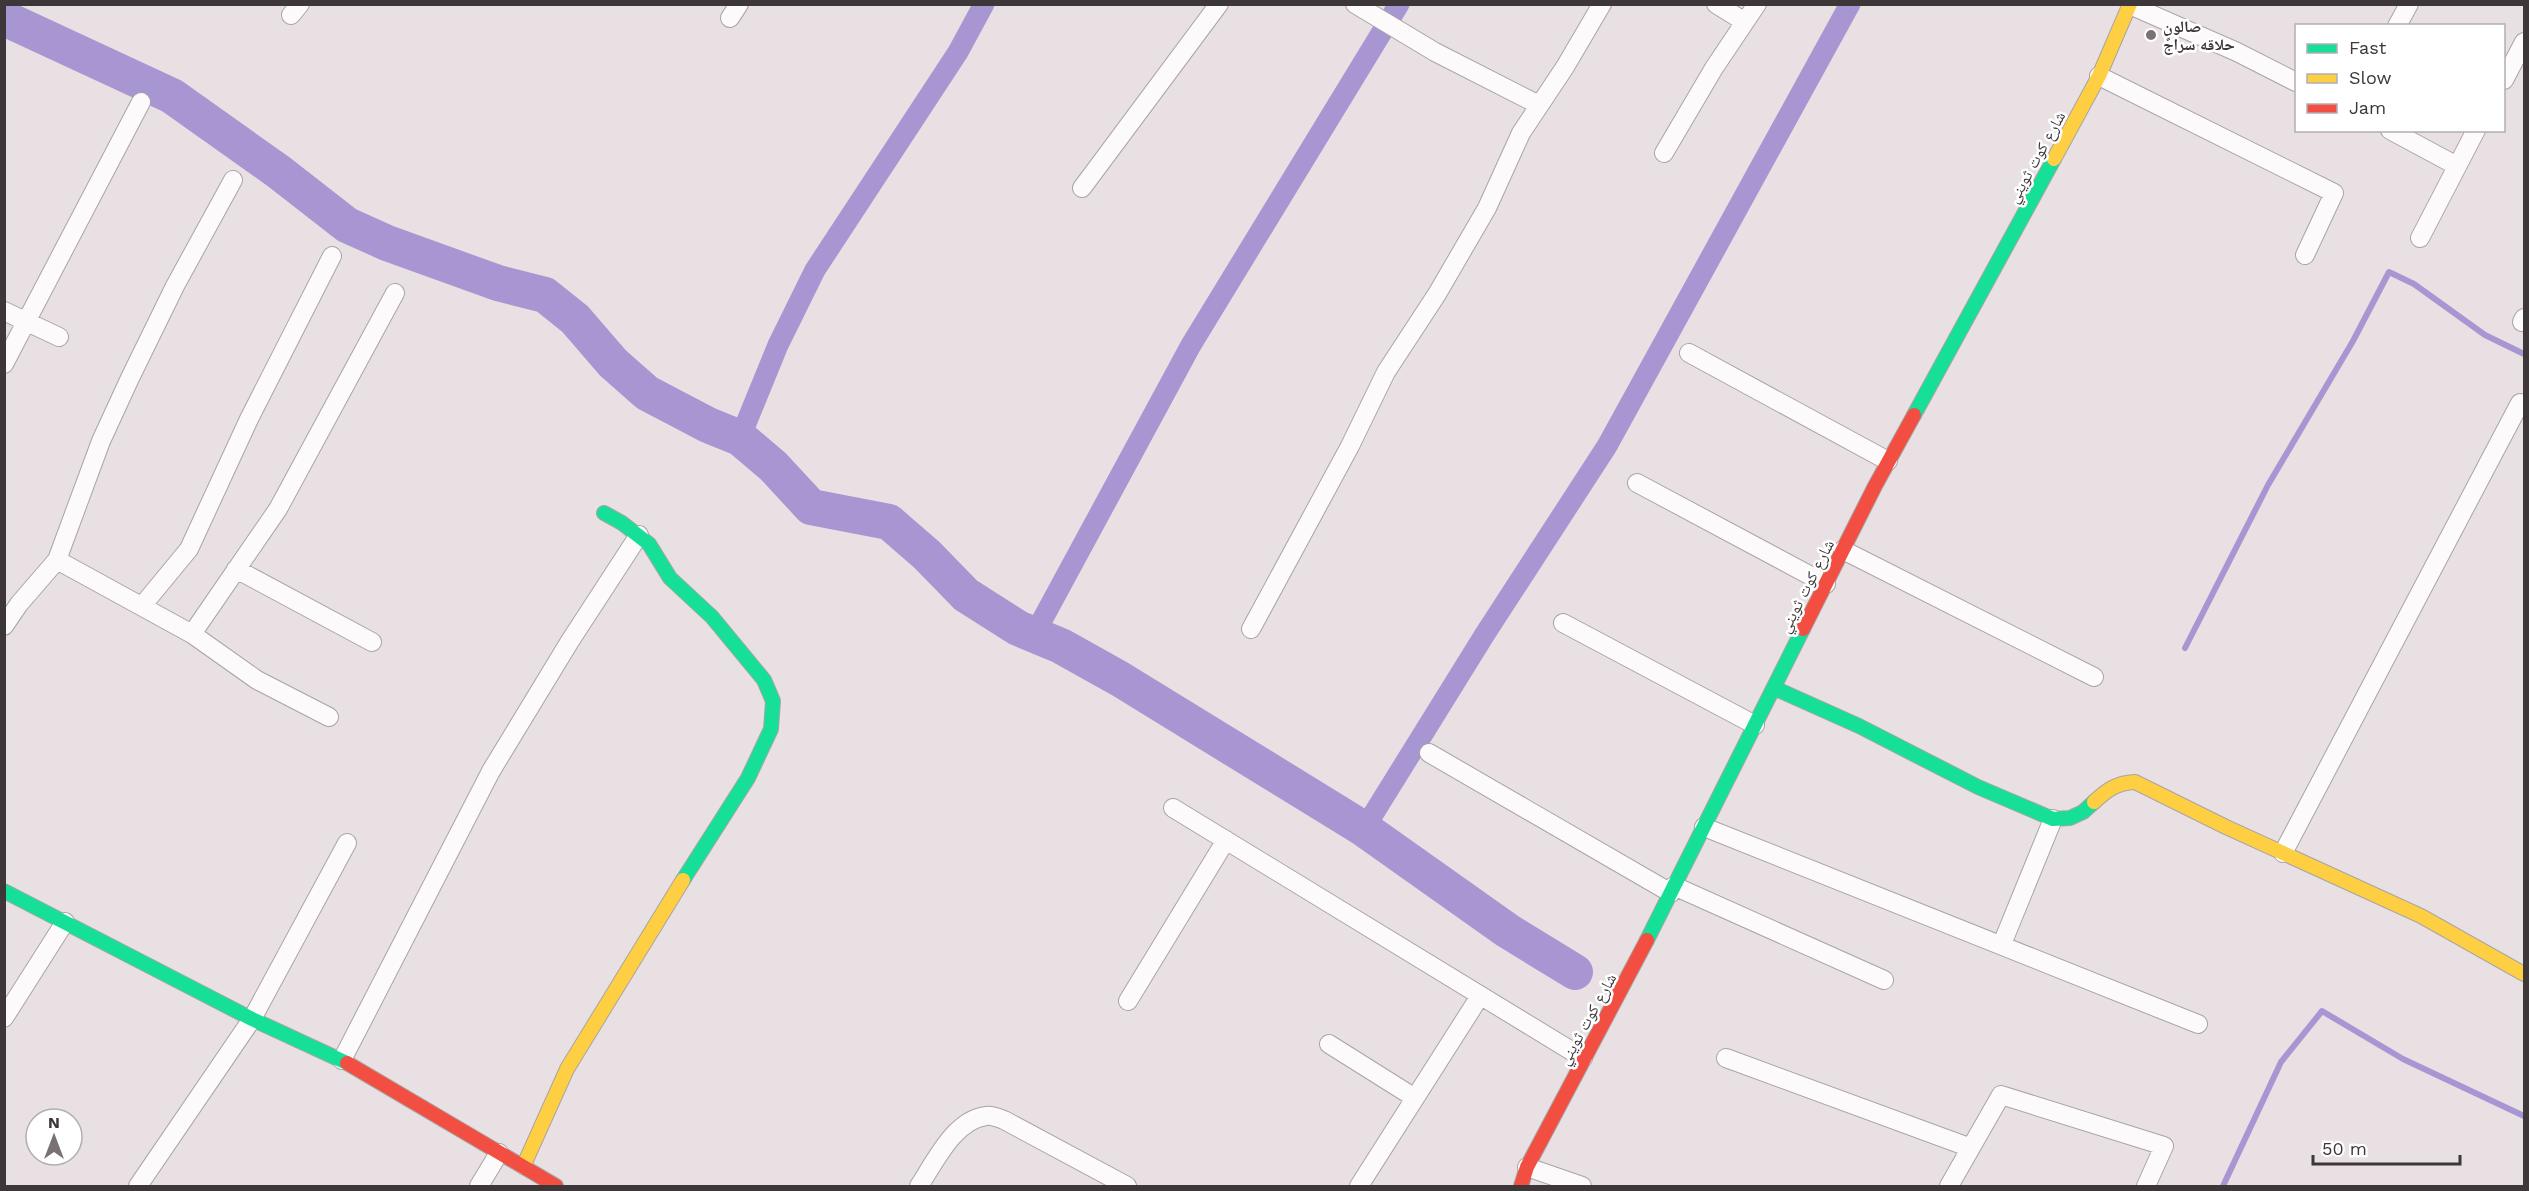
<svg xmlns="http://www.w3.org/2000/svg" width="2529" height="1191" font-family="'Work Sans','Noto Naskh Arabic',sans-serif">
<rect width="100%" height="100%" fill="#e8e0e3"/>
<g fill="none" stroke-linecap="round" stroke-linejoin="round">
<!-- stream -->
<path stroke="#a896d2" stroke-width="6" d="M 2185,648 L 2268,485 L 2353,341 L 2389,272 L 2414,284 L 2485,335 L 2524,354
M 2223,1186 L 2281,1062 L 2322,1011 L 2403,1059 L 2524,1116"/>
<!-- canal -->
<path stroke="#a896d2" stroke-width="21" d="M 740,438 L 778,345 L 815,270 L 958,52 L 984,4
M 1034,635 L 1191,345 L 1399,4
M 1364,829 L 1485,634 L 1607,446 L 1850,4"/>
<!-- river -->
<path stroke="#a896d2" stroke-width="36" d="M 4,18 L 172,96 L 279,172 L 347,225 L 387,243 L 498,283 L 545,295 L 575,319 L 613,363 L 647,393 L 708,425 L 740,438 L 773,466 L 811,507 L 889,522 L 927,555 L 966,595 L 1018,628 L 1061,646 L 1120,679 L 1364,829 L 1508,931 L 1575,972"/>
<!-- street casing -->
<g stroke="#a9a4a5" stroke-width="20">
<path id="street" d="M 1355,4 L 1435,52 L 1539,105
M 1716,4 L 1745,22
M 2130,5 L 2237,52 L 2296,82
M 291,15 L 300,4
M 730,18 L 739,4
M 2397,26 L 2409,4
M 2099,76 L 2334,193 L 2305,255
M 2504,80 L 2524,42
M 2390,130 L 2457,166
M 1664,153 L 1714,68 L 1757,4
M 1082,188 L 1219,4
M 2420,238 L 2476,130
M 4,311 L 59,337
M 2522,322 L 2524,318
M 1689,353 L 1888,461
M 4,364 L 141,102
M 1637,483 L 1826,584
M 1843,550 L 2094,677
M 57,560 L 192,634 L 257,680 L 329,717
M 236,569 L 372,642
M 142,606 L 189,549 L 249,419 L 332,256
M 1563,623 L 1755,725
M 4,626 L 19,604 L 57,560 L 101,441 L 130,378 L 175,286 L 233,180
M 1251,629 L 1350,446 L 1386,372 L 1437,294 L 1487,208 L 1521,133 L 1565,67 L 1602,4
M 192,634 L 278,509 L 395,293
M 1429,753 L 1671,893
M 1173,808 L 1583,1058
M 1704,827 L 2198,1024
M 2283,853 L 2520,403
M 1674,886 L 1884,980
M 2002,944 L 2053,819
M 1128,1001 L 1226,840
M 4,1018 L 65,922
M 1329,1044 L 1415,1098
M 1726,1058 L 1971,1148
M 342,1060 L 491,771 L 570,641 L 639,535
M 1527,1167 L 1582,1186
M 138,1186 L 252,1019 L 347,843
M 479,1186 L 499,1153
M 919,1186 C 935,1162 954,1120 986,1116 C 991,1115 999,1118 1004,1120 L 1127,1186
M 1359,1186 L 1480,996
M 1949,1186 L 2001,1095 L 2164,1146 L 2146,1186"/>
</g>
<!-- fast casing -->
<g stroke="#a9a4a5" stroke-width="16">
<path id="fast" d="M 1914,415 L 2054,159
M 604,513 L 622,523 L 649,544 L 670,578 L 712,617 L 764,680 L 773,701 L 771,729 L 748,778 L 683,880
M 1774,688 L 1859,726 L 1978,787 L 2053,819 L 2070,818 L 2083,812 L 2094,802
M 4,891 L 252,1019 L 347,1063
M 1647,940 L 1803,629"/>
</g>
<!-- slow casing -->
<g stroke="#a9a4a5" stroke-width="16">
<path id="slow" d="M 2054,159 L 2099,76 L 2130,4
M 2094,802 C 2107,790 2116,783 2135,782 L 2226,827 L 2421,916 L 2524,974
M 523,1167 L 567,1069 L 683,880"/>
</g>
<!-- jam casing -->
<g stroke="#a9a4a5" stroke-width="16">
<path id="jam" d="M 1803,629 L 1875,486 L 1914,415
M 347,1063 L 556,1186
M 1521,1186 L 1527,1167 L 1647,940"/>
</g>
<!-- street -->
<use href="#street" stroke="#fcfafb" stroke-width="18"/>
<!-- fast -->
<use href="#fast" stroke="#16e098" stroke-width="14"/>
<!-- slow -->
<use href="#slow" stroke="#ffcf43" stroke-width="14"/>
<!-- jam -->
<use href="#jam" stroke="#f24e42" stroke-width="14"/>
</g>
<!-- markers -->
<circle fill="#797274" stroke="#fff" stroke-width="2" cx="2151" cy="35" r="6"/>
<g text-anchor="middle" stroke-width="5" stroke-linejoin="round" paint-order="stroke">
<!-- poi labels -->
<g font-size="16" font-weight="bold" fill="#3d3739" stroke="#fff" text-anchor="start">
<text x="2163" y="32">صالون<tspan x="2163" dy="18">حلاقه سراجً</tspan></text>
</g>
<!-- street labels -->
<g font-size="16" fill="#3d3739" stroke="#fff">
<text transform="translate(2036 157) rotate(-61)" y="6">شارع كوت ثويني</text>
<text transform="translate(1806 586) rotate(-63)" y="6">شارع كوت ثويني</text>
<text transform="translate(1587 1019) rotate(-61)" y="6">شارع كوت ثويني</text>
</g>
</g>
<!-- border -->
<rect width="2529" height="1191" fill="none" stroke="#3d3739" stroke-width="12"/>
<!-- legend -->
<rect x="2295" y="24" width="210" height="108" fill="#ffffff" stroke="#b1afb0" stroke-width="1.5"/>
<rect x="2307" y="44" width="30" height="9" fill="#16e098" stroke="#b1afb0" stroke-width="1.5"/>
<text x="2349" y="54" font-size="18" fill="#3d3739">Fast</text>
<rect x="2307" y="74" width="30" height="9" fill="#ffcf43" stroke="#b1afb0" stroke-width="1.5"/>
<text x="2349" y="84" font-size="18" fill="#3d3739">Slow</text>
<rect x="2307" y="104" width="30" height="9" fill="#f24e42" stroke="#b1afb0" stroke-width="1.5"/>
<text x="2349" y="114" font-size="18" fill="#3d3739">Jam</text>
<!-- north arrow -->
<g transform="translate(54 1137)"><circle r="28" fill="#ffffff" stroke="#b1afb0" stroke-width="1.5"/>
<path d="M0-4.5L10 22L0 15L-10 22Z" fill="#797274"/>
<text y="-9" font-size="16" font-weight="bold" text-anchor="middle" fill="#3d3739">N</text>
</g>
<!-- scale -->
<path d="M2313 1155v9h147v-9" fill="none" stroke="#3d3739" stroke-width="3"/>
<text x="2322" y="1155" font-size="18" fill="#3d3739" stroke="#ffffff" stroke-width="4.5" paint-order="stroke">50 m</text>
</svg>
